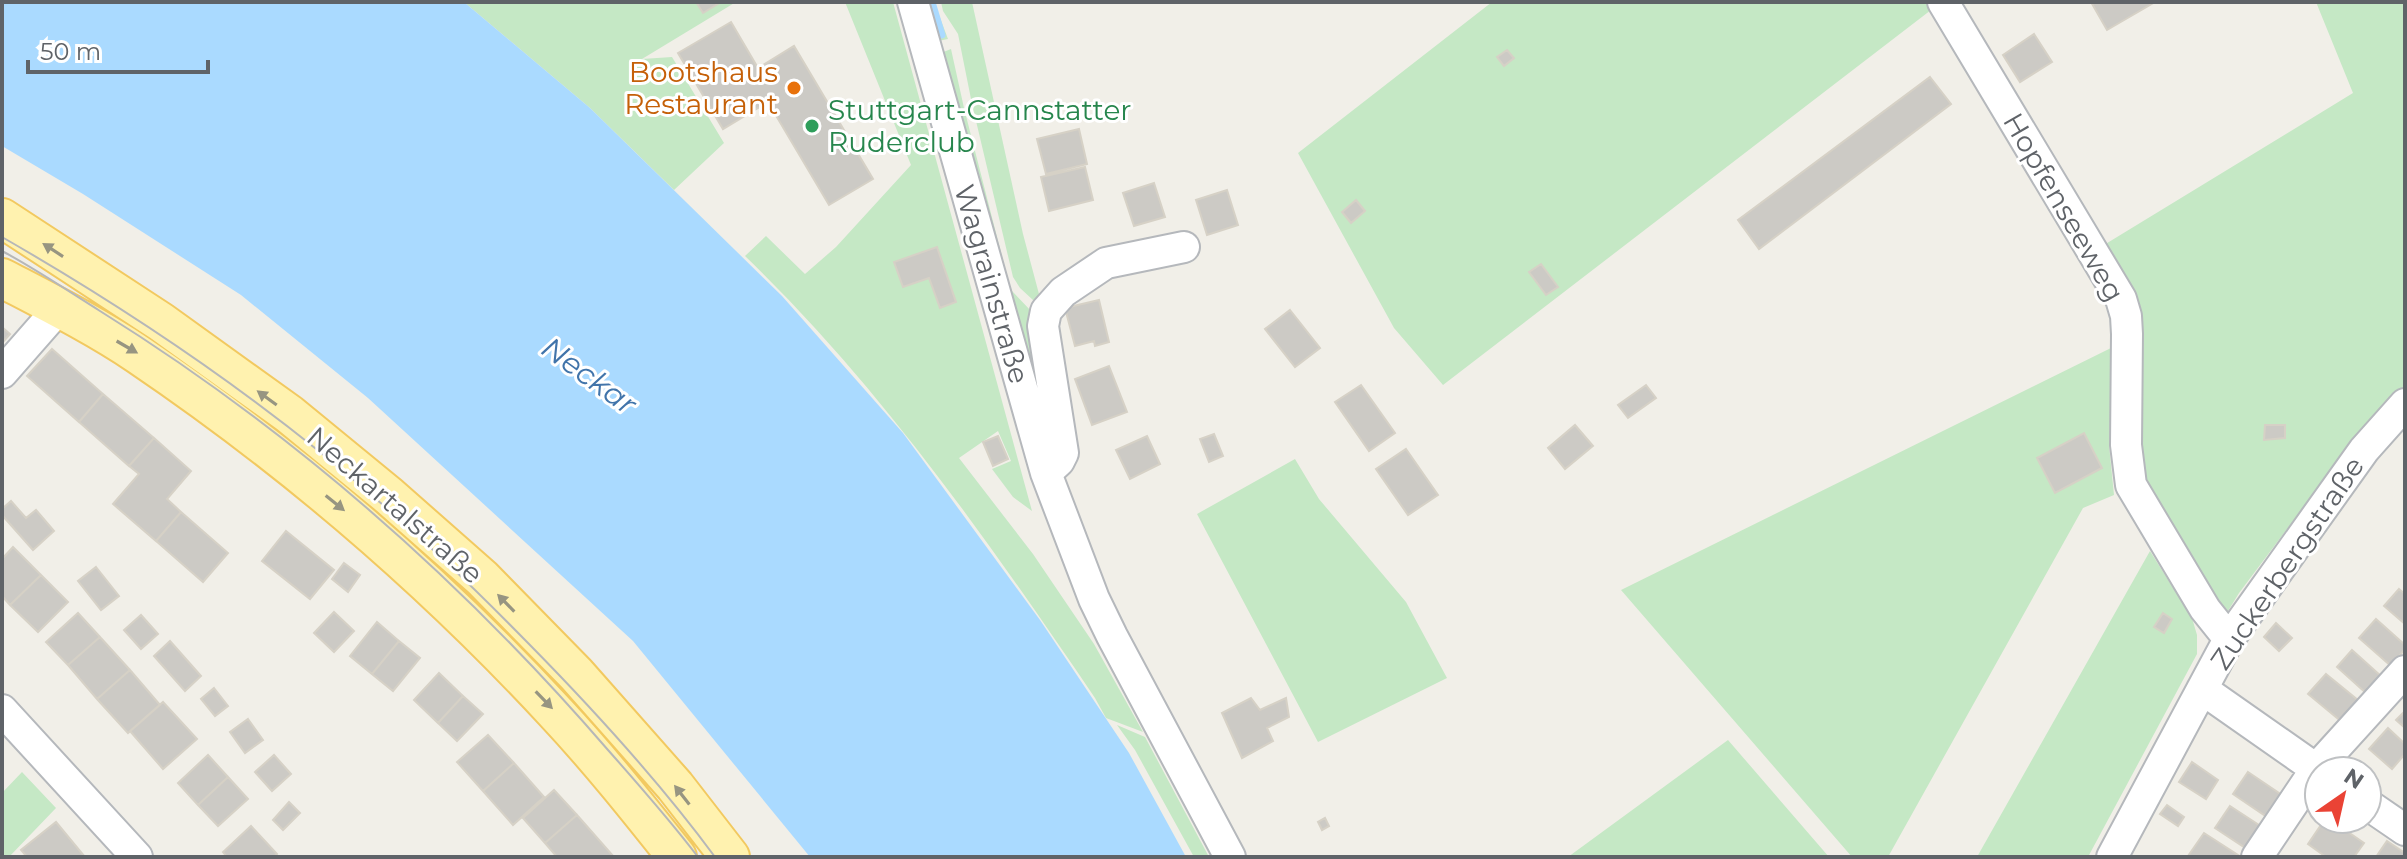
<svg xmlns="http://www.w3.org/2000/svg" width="2407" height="859" font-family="Montserrat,sans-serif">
<rect width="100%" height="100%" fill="#f1efe8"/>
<!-- green -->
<path fill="#c5e8c5" d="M 464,2 L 736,2 L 642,59 L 672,57 L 724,143 L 674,190 L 590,108 Z
M 845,2 L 893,2 L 1032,511 L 1013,497 L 992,469 L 1011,461 L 998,431 L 959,458 L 1033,554 L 1094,644 L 1143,732 L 1106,718 L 1095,698 C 989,542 881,387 745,256 L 766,236 L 805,274 L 836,247 L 911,165 Z
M 927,2 L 934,2 L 948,39 L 938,41 Z
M 941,2 L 972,2 L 1023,234 L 1039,294 L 1037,299 L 1033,300 L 1020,288 L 1013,277 L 972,104 L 958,34 L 943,11 Z
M 1492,2 L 1926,2 L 1931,10 L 1443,385 L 1394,328 L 1298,153 Z
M 2316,2 L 2405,2 L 2405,390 L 2369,420 L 2239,593 L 2228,611 L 2215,599 L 2143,481 L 2099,248 L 2353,93 Z
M 951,49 L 964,108 L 1008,280 L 1012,291 L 1032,312 L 1052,444 L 941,53 Z
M 2113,347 L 2109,445 L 2114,495 L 2083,508 L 1888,857 L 1852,857 L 1621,590 Z
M 1295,459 L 1319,499 L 1406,602 L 1447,678 L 1318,742 L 1197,514 Z
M 2150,551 L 2192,618 L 2197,635 L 2197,654 L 2088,857 L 1977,857 Z
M 1117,725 L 1145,737 L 1209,857 L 1194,857 L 1135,750 Z
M 1728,740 L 1829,857 L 1568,857 Z
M 22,772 L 56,808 L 9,857 L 2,857 L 2,793 Z"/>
<!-- water -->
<path fill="#aadaff" d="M 2,2 L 464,2 L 590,108 L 782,296 L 903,433 L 1040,620 L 1129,753 L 1186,857 L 810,857 L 633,641 L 368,398 L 241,295 L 83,194 L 2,146 Z"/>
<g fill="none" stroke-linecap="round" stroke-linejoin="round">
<!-- stream -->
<path stroke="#aadaff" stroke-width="7" d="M 932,2 L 942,35"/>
</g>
<!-- building -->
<path fill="#cccac5" stroke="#d6d1c6" stroke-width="2" d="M 696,2 L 721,2 L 703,13 Z
M 2091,2 L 2155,2 L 2107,30 Z
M 731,22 L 758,68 L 794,46 L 873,179 L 829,205 L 768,102 L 723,129 L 678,53 Z
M 2034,34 L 2052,62 L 2020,82 L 2003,55 Z
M 1507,50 L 1514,58 L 1504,66 L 1497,57 Z
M 1930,77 L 1951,104 L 1759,249 L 1738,220 Z
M 1079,129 L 1087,164 L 1046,174 L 1037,139 Z
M 1085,167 L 1093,200 L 1049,211 L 1041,177 Z
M 1154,183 L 1165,217 L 1134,226 L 1123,193 Z
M 1227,190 L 1238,225 L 1207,235 L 1196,200 Z
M 1356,200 L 1365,211 L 1351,223 L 1342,212 Z
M 937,247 L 956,302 L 940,308 L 929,278 L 903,287 L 894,262 Z
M 1541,264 L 1558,287 L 1546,295 L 1529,272 Z
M 1099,300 L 1109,342 L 1095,346 L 1094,341 L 1075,346 L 1065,308 Z
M 1290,310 L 1320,348 L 1295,367 L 1265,329 Z
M 2,327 L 10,334 L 2,343 Z
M 52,349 L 103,394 L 79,422 L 27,376 Z
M 1109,366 L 1127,412 L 1092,425 L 1075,379 Z
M 1361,385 L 1395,433 L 1369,451 L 1335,402 Z
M 1646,385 L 1656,398 L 1628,418 L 1618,405 Z
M 103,394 L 154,438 L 129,466 L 79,422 Z
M 1575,425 L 1593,446 L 1565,469 L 1548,448 Z
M 2265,425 L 2285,425 L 2285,438 L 2264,440 Z
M 2084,433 L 2102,468 L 2055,493 L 2037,458 Z
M 1214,434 L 1223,456 L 1209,462 L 1200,439 Z
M 998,436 L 1008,459 L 993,466 L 983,442 Z
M 1147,436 L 1160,464 L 1130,479 L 1116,450 Z
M 154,438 L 191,471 L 167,499 L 181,512 L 156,541 L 113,504 L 139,474 L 129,466 Z
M 1406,449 L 1438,495 L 1408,515 L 1376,469 Z
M 11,501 L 26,518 L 36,510 L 54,531 L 33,550 L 2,515 L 2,509 Z
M 181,512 L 228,553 L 203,582 L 156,541 Z
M 286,531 L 334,570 L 310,599 L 262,561 Z
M 13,547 L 41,575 L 10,605 L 2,596 L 2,559 Z
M 344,563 L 360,575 L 348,592 L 332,579 Z
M 96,567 L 119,596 L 101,610 L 78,581 Z
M 41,575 L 68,602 L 38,632 L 10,605 Z
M 2399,589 L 2405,594 L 2405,624 L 2384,606 Z
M 334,612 L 354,631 L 334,652 L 314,633 Z
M 78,613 L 100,637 L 68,665 L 46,642 Z
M 2163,613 L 2172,619 L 2164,633 L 2154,627 Z
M 141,615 L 158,634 L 141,649 L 124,630 Z
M 2376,619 L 2405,645 L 2405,649 L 2391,666 L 2359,638 Z
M 377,622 L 399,641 L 372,674 L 350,656 Z
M 2276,623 L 2292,638 L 2279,651 L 2264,637 Z
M 100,637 L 130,670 L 97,699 L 68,665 Z
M 170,641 L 201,676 L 185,691 L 154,656 Z
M 399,641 L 420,658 L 393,691 L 372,674 Z
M 2352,650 L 2381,676 L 2366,693 L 2337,667 Z
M 130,670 L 160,705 L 128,733 L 97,699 Z
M 439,673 L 463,696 L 438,723 L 414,700 Z
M 2326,674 L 2359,701 L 2342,722 L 2308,694 Z
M 214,688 L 228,706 L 215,716 L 201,699 Z
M 463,696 L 483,714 L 457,741 L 438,723 Z
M 1251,698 L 1260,710 L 1286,698 L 1289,717 L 1267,728 L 1273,741 L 1242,758 L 1222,713 Z
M 163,702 L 197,739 L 163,769 L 130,731 Z
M 2405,711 L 2405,728 L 2396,720 Z
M 248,719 L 263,740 L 245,753 L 230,732 Z
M 2388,728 L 2405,744 L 2405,754 L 2392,769 L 2369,749 Z
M 488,735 L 514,763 L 483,791 L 457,762 Z
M 208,755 L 228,777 L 198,805 L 178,783 Z
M 274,755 L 291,774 L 272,791 L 255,772 Z
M 2192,762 L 2218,780 L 2206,799 L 2179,782 Z
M 514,763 L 544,797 L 513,825 L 483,791 Z
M 2248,772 L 2282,795 L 2267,817 L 2233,794 Z
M 228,777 L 248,799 L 218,826 L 198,805 Z
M 554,790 L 577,815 L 545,843 L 523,818 Z
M 289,802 L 300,813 L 283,830 L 273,820 Z
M 2167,805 L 2184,817 L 2178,826 L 2160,814 Z
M 2230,806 L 2262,827 L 2247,849 L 2215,828 Z
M 577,815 L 614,857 L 557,857 L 545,843 Z
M 1325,818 L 1329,826 L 1322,830 L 1318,822 Z
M 2325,819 L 2329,819 L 2364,843 L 2354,857 L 2326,857 L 2308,844 Z
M 56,822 L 85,857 L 27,857 L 21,850 Z
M 251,826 L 277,854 L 274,857 L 227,857 L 223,852 Z
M 2204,833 L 2241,857 L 2188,856 Z
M 2387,841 L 2405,853 L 2405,857 L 2376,857 Z"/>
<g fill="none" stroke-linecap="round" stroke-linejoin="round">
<!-- minor casing -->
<g stroke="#b5b8bc" stroke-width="34">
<path id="minor" d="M 913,2 L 1046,473 L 1094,599 L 1112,636 L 1230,857
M 1943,2 L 2121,299 L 2126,316 L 2127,334 L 2126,445 L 2131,485 L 2205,609 L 2229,639
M 2,373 L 59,308
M 1046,473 L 1059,461 L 1063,453 L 1043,326 L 1046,311 L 1063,292 L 1106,263 L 1184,247
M 2202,689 L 2319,771
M 2,710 L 137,857
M 2367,804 L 2405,830
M 2112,857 L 2229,639 L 2364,450 L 2405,404
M 2257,857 L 2316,769 L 2405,671"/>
</g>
<!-- major casing -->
<g stroke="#f2c960" stroke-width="42">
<path id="major" d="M 2,218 L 161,322 L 289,414 L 389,496 L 482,578 L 576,674 L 675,786 L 730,857
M 2,278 C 48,302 96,326 139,355 C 291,458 432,579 556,713 C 599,759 638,808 677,857"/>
</g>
<!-- minor -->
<use href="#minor" stroke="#fff" stroke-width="30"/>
<!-- major -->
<use href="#major" stroke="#fff2af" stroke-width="38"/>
<!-- tram -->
<path stroke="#b6b7b8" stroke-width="2" d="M 2,237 C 136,314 267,403 383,505 C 433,548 481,595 528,643 C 594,710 659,781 715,857
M 2,251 C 36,269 68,291 100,311 C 291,430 462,581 608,750 C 639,785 670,820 698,857"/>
</g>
<!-- one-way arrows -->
<defs><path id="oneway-solid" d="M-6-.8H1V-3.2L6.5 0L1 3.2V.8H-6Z" transform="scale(2)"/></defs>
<g fill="#979581">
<use href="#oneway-solid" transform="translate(53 250) rotate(-147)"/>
<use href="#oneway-solid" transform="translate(127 347) rotate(30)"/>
<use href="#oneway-solid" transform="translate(267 398) rotate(-144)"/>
<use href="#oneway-solid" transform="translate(335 503) rotate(39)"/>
<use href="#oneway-solid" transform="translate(506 603) rotate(-134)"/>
<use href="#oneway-solid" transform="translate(544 700) rotate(46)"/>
<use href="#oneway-solid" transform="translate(682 795) rotate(-128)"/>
</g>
<!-- markers -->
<circle fill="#e8710a" stroke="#fff" stroke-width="3" cx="794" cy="88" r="8"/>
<circle fill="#2e9e5b" stroke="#fff" stroke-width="3" cx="812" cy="126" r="8"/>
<g text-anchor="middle" stroke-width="6" stroke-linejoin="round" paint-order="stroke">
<!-- food labels -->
<g font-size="28" fill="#c56008" stroke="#fff" text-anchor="end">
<text x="778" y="82">Bootshaus<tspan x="778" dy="32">Restaurant</tspan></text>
</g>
<!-- leisure labels -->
<g font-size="28" fill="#27864d" stroke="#fff" text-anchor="start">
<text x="828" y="120">Stuttgart-Cannstatter<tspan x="828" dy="32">Ruderclub</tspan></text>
</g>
<!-- street labels -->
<g font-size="28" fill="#5f6368" stroke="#fff">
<text transform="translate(2064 207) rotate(60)" y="10">Hopfenseeweg</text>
<text transform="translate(992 284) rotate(74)" y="10">Wagrainstraße</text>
<text transform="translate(395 505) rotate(41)" y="10">Neckartalstraße</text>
<text transform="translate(2287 563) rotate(-56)" y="10">Zuckerbergstraße</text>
</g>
<!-- water labels -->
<g font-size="30" font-style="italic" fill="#4174aa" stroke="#fff">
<text transform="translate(589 376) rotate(36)" y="10">Neckar</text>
</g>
</g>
<!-- border -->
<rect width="2407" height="859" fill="none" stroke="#5f6368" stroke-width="8"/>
<!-- north arrow -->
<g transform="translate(2343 795) rotate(34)"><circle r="38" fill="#ffffff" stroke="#bfc1c3" stroke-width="2"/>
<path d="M0-6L14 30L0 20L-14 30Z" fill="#ea4335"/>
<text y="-12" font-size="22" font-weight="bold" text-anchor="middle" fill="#5f6368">N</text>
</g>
<!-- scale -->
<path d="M28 60v12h180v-12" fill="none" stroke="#5f6368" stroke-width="4"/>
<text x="40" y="60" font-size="24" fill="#5f6368" stroke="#ffffff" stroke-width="6" paint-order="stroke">50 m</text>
</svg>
